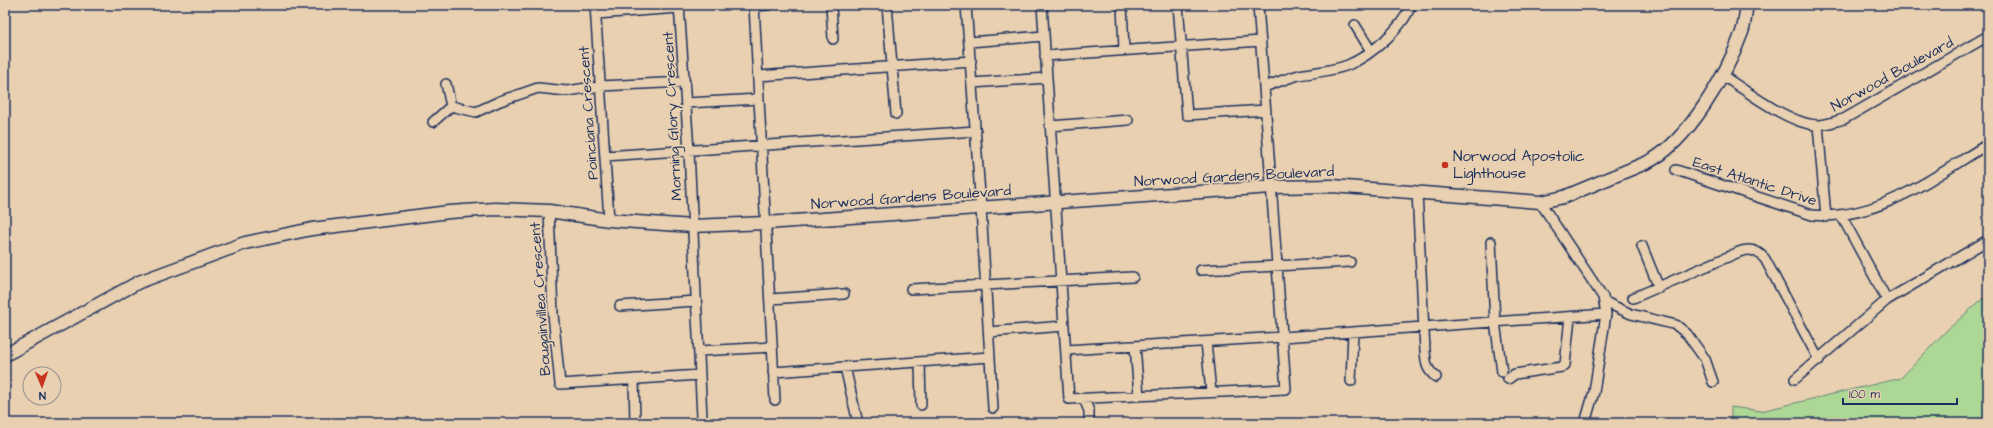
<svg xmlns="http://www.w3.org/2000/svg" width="1993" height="428" font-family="'Architects Daughter',sans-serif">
<rect width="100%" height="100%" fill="#e8d0b0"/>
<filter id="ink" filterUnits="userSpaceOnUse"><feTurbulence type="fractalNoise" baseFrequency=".025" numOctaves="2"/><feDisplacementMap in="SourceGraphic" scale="8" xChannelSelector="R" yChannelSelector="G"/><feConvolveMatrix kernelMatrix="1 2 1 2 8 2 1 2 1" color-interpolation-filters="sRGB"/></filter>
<g filter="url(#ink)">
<!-- green -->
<path fill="#add795" stroke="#64837a" d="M 1988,294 L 1988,423 L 1731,423 L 1731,407 L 1761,411 L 1901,378 L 1946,331 Z"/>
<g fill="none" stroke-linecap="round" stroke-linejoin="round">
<!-- minor casing -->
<g stroke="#1b2f5e" stroke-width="12">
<path id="minor" d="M 595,5 L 609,220
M 679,5 L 689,151 L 702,417
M 754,5 L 775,400
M 831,5 L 833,39
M 887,5 L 896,114
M 966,5 L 981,208 L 993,408
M 1042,5 L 1069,399 L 1286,389 L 1258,5
M 1122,5 L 1124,50
M 1178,5 L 1187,115 L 1266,110
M 755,6 L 768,5
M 596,14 L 679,8
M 1355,25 L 1371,51
M 969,42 L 1044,36
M 1045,56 L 1261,41
M 758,76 L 971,61
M 1723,76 C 1747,91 1789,124 1817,125 C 1826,125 1835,121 1844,119 L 1988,36
M 972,83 L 1047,78
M 446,84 L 451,106
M 1264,87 C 1276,83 1287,78 1299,75 C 1315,72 1333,71 1348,65 C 1370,56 1403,28 1411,5
M 686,103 L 759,99
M 433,122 L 451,106 L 476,112 L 500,101 L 538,88 L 567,91 L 600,86 L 685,82
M 1818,125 L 1826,217
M 1050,126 L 1128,120
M 605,156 L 976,131
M 1676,170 L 1812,215 C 1877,222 1935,176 1988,144
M 1417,192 L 1425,351 C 1426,363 1426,369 1436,377
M 1540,202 L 1603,297 L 1606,314 L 1594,392 L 1585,423
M 549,211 L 553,314 L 560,384 L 700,375
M 1841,215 L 1887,300
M 1491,242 L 1495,322 L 1502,372
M 1642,246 L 1659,288
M 1201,270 L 1350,262
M 911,289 L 1133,277
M 1633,298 L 1739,252 C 1750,248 1757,250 1765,259 L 1819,360
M 770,299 L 844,294
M 1605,302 L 1631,314 L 1676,325 L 1687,334 L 1705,359 L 1713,382
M 620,306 L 696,301
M 989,332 L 1064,326
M 1206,342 L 1211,392
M 1135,346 L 1139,396
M 1066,350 L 1283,337 L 1606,314
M 699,351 L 772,347
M 920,362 L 921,405
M 845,367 L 858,423
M 773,372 L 990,357
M 634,379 L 635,423
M 1508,379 L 1515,374 L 1562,367 L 1565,365 L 1570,317
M 1795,379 L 1887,300 L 1988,240
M 1351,381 L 1353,332
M 1084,399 L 1089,411 L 1089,423"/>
</g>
<!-- tertiary casing -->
<g stroke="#1b2f5e" stroke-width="15">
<path id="tertiary" d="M 5,355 L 139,282 L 245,243 L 312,229 L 449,212 L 495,209 L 549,211 L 609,220 L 692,226 L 766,223 L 1271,187 L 1332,186 L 1540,202 L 1564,197 L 1648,162 C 1688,142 1727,74 1742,32 C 1745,24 1745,14 1747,5"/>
</g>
<!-- minor -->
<use href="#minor" stroke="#e8d0b0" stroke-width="9"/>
<!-- tertiary -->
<use href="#tertiary" stroke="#e8d0b0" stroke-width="12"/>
</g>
</g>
<!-- markers -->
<circle fill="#c8321e" stroke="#e8d0b0" stroke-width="1.5" cx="1445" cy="165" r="4"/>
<g text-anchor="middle" stroke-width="3.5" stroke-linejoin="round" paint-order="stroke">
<!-- street labels -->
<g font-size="15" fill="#1b2f5e" stroke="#e8d0b0">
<text transform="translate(1892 74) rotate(-29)" y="5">Norwood Boulevard</text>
<text transform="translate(588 113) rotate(-94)" y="5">Poinciana Crescent</text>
<text transform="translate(672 116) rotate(-93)" y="5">Morning Glory Crescent</text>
<text transform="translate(1234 176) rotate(-3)" y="5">Norwood Gardens Boulevard</text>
<text transform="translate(1755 181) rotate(18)" y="5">East Atlantic Drive</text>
<text transform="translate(911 197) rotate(-4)" y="5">Norwood Gardens Boulevard</text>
<text transform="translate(540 299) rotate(-94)" y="5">Bougainvillea Crescent</text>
</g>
<!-- poi labels -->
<g font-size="15" fill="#1b2f5e" stroke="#e8d0b0" text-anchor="start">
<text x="1453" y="161">Norwood Apostolic<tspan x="1453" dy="17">Lighthouse</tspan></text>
</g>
</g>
<!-- margin -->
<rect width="1993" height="428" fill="none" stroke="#e8d0b0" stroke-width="20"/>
<rect x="10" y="10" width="1973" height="408" fill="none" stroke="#1b2f5e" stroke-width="1.5" filter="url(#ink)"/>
<!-- north arrow -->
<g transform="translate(42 386) rotate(178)"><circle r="19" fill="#e8d0b0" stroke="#96908f"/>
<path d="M0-3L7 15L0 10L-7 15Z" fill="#c8321e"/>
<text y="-6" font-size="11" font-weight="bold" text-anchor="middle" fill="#1b2f5e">N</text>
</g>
<!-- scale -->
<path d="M1843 398v6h114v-6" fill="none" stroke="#1b2f5e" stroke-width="2"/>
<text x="1849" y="398" font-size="12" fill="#1b2f5e" stroke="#e8d0b0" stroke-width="3" paint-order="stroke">100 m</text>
</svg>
